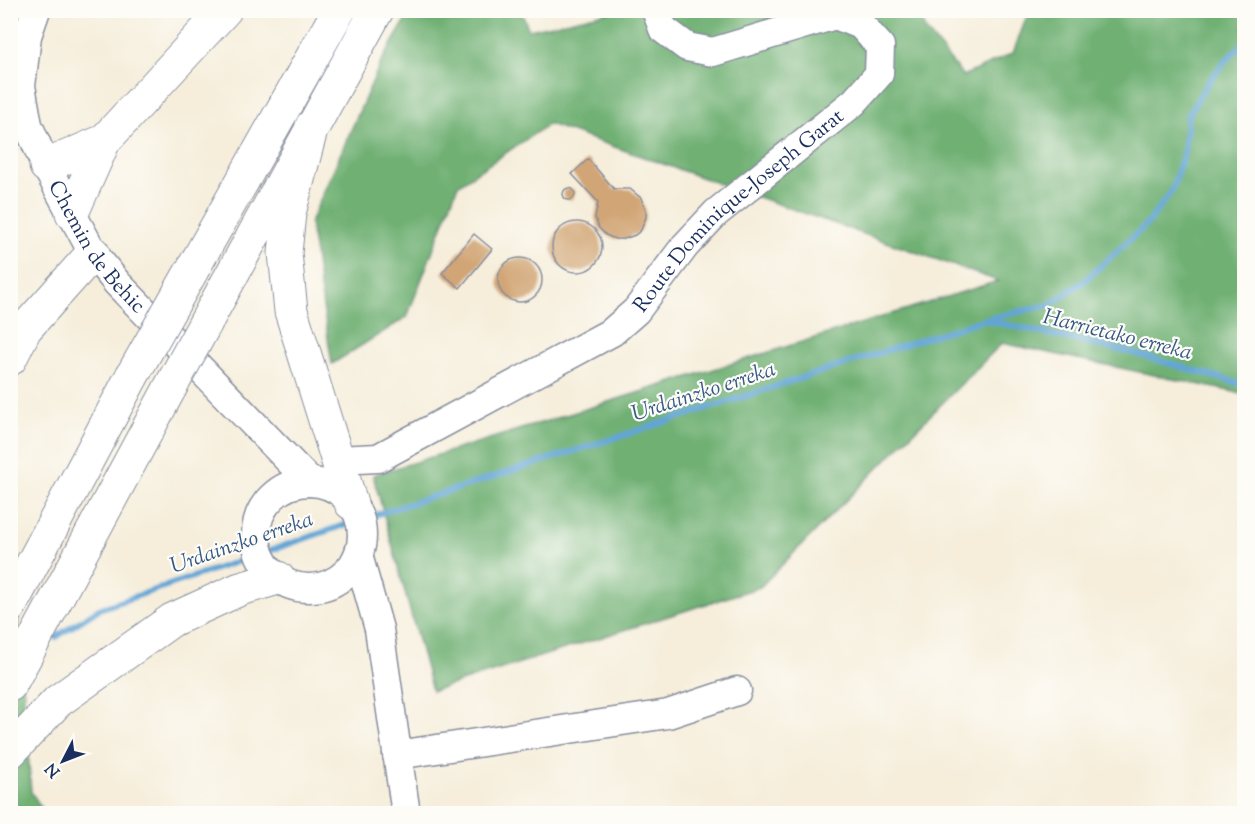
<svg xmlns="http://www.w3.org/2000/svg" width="1255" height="824" font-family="'Sorts Mill Goudy',serif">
<rect width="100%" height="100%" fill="#fdfcf7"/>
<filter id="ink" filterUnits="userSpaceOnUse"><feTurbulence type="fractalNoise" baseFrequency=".0167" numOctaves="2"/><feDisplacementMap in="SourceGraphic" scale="12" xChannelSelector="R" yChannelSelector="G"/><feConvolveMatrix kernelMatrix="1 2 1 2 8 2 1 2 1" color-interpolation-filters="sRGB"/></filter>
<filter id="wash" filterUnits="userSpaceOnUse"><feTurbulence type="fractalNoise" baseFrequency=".008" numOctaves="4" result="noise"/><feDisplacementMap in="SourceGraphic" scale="24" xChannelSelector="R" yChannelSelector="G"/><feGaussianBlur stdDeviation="1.35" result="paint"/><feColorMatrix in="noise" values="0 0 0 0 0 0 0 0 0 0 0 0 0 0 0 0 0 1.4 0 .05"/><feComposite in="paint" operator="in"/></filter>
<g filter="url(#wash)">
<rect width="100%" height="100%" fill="#f6eedb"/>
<!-- forest -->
<path fill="#70b073" stroke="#467068" stroke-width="1.5" d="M 618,10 L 920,11 L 924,28 L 963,76 L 1013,53 L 1029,11 L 1244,11 L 1244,394 L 1002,343 L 760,587 L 432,691 L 373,475 L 998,281 L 549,124 L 458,185 L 407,317 L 332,364 L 310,223 L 381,62 L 411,11 L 521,11 L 529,30 Z
M 10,505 L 31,792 L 45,813 L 11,813 Z"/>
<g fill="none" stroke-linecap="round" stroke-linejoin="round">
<!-- stream -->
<path stroke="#62a5d6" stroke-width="6" d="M 986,320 L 1133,353 L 1244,385
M 56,637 L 99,609 L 356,521 L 982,320 L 1049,305 L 1083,282 L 1147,224 L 1172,191 L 1184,152 L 1188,115 L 1207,84 L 1226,60 L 1244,43"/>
</g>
<g id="blocks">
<!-- building -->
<path fill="#d1a575" d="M 961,10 L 997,10 L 996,15 L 961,12 Z
M 588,159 L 614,189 L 630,189 L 641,198 L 646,210 L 646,217 L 641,230 L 635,235 L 624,239 L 615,239 L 606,235 L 599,228 L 595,218 L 598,202 L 572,174 Z
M563 194a6 6 0 1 1 12 0a6 6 0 1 1-12 0Z
M552 247a25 25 0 1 1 50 0a25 25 0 1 1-50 0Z
M 474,234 L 492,249 L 460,288 L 442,273 Z
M498 280a22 22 0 1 1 44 0a22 22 0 1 1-44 0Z"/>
</g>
</g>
<g filter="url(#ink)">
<use href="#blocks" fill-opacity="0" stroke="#888e9c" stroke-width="1.5"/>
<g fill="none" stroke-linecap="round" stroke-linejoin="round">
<!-- minor casing -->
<g stroke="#888e9c" stroke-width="31">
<g id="minor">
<path id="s1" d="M 36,10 L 27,36 L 21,86 L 28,125 L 46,166 L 93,253 L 117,283 L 310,482"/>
<path id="s2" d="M 337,460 L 378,458 L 612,332 L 636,311 L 685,246 L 716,213 L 854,102 L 879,74 L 880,46 L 861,25 L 835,15 L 713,52 L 687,47 L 663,29 L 656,10"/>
<circle cx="309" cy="535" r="53"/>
<path d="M 358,555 L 379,629 L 406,814"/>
<path d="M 397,755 L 668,714 L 737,691"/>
</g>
</g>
<!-- highway casing -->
<g stroke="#888e9c" stroke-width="35">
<path id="highway" d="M 312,126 L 289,213 L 285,253 L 291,311 L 351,503
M 46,166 L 104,141 L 225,10
M 72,213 L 104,141
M 191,272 L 339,10
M 224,289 L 377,10
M 10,359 L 25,329 L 93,253
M 10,606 L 132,376
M 10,685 L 170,388
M 10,752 L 58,701 L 172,620 L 240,589 L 278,578"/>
</g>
<!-- minor -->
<use href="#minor" stroke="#fff" stroke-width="28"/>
<!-- highway -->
<use href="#highway" stroke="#fff" stroke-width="33"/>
<!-- highway-bridge casing -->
<g stroke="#888e9c" stroke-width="35" stroke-linecap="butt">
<path id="highway-bridge" d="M 132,376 L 191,272
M 170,388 L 224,289"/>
</g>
<!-- highway-bridge -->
<use href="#highway-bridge" stroke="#fff" stroke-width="33"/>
</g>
</g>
<g text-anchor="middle" stroke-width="4.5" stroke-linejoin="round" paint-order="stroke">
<!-- street labels -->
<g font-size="21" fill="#1b2f5e" stroke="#fdfcf7">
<text dy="7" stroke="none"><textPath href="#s2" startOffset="483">Route Dominique-Joseph Garat</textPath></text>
<text dy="7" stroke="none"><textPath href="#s1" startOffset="258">Chemin de Behic</textPath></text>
</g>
<!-- water labels -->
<g font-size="22" font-style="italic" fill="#345888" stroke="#fdfcf7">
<text transform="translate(1118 333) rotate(14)" y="8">Harrietako erreka</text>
<text transform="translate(703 390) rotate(-18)" y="8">Urdainzko erreka</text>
<text transform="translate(241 541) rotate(-19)" y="8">Urdainzko erreka</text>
</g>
</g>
<!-- margin -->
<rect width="1255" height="824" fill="none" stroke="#fdfcf7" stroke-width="36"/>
<!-- north arrow -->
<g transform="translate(63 761) rotate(228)" stroke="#fdfcf7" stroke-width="4.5" paint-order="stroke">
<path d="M0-4.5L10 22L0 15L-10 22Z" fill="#1b2f5e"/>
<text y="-9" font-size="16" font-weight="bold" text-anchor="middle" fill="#1b2f5e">N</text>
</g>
</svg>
